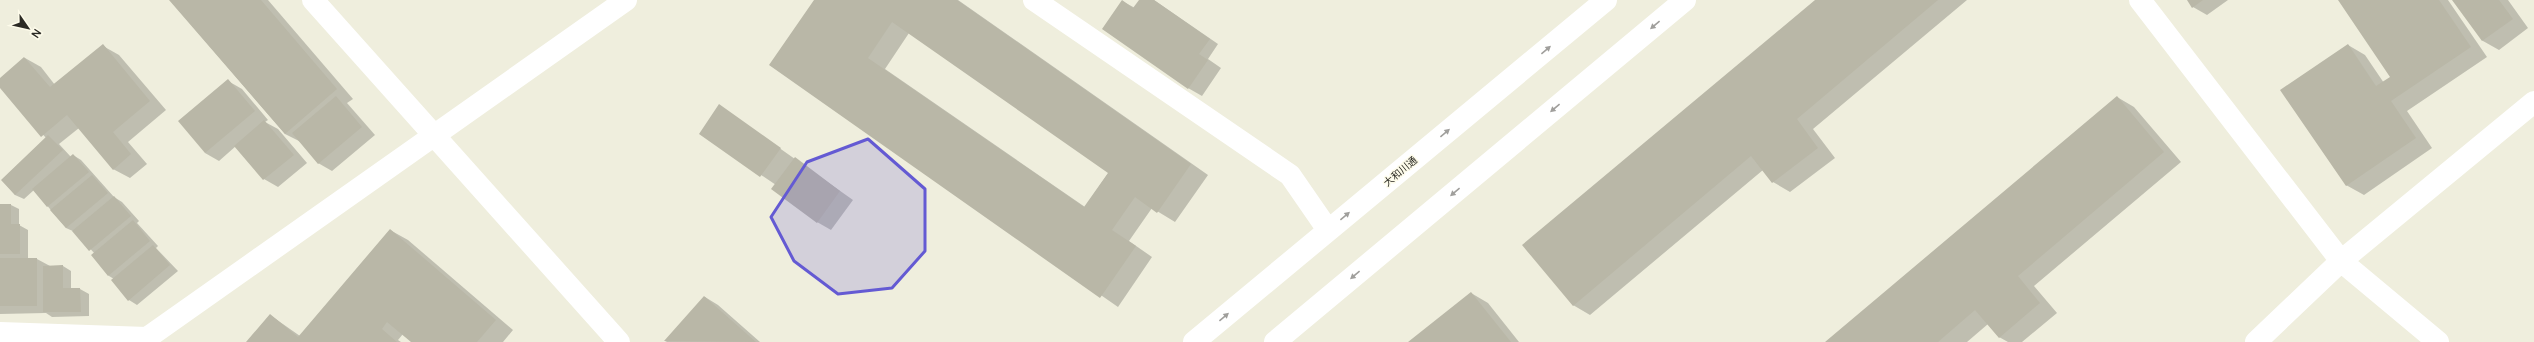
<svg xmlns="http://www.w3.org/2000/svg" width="2534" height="342" font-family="Manrope,'Noto Sans JP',sans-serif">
<rect width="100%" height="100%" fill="#efeedd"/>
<!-- shadow -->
<path fill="#0003" fill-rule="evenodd" d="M 170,0 L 268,0 L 353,99 L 347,103 L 375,135 L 332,171 L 318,163 L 301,142 L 285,134 Z
M 815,0 L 958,0 L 1208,175 L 1175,222 L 1152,208 L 1129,241 L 1152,257 L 1118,307 L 770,65 ZM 909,33 L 1109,172 L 1085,207 L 885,69 Z
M 1141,0 L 1154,0 L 1218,44 L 1208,59 L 1221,68 L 1202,96 L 1188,88 L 1122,1 L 1135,8 Z
M 1816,0 L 1967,0 L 1813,129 L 1835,158 L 1790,192 L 1773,182 L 1763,170 L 1590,315 L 1573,305 Z
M 2188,0 L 2228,0 L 2207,15 L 2193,7 Z
M 2339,0 L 2448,0 L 2487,57 L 2407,111 L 2432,148 L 2364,195 L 2346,185 L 2348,45 L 2365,55 L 2384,83 L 2392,77 Z
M 2454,0 L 2508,0 L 2528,28 L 2499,50 L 2483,41 Z
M 103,46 L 119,55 L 166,110 L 128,142 L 147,164 L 130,178 L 113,169 L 79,128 L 59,144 L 71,157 L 73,155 L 81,160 L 114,197 L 122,202 L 139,221 L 137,223 L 158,246 L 156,248 L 178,271 L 137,305 L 129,300 L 114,279 L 109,276 L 93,256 L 95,254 L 75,232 L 66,228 L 34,190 L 24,199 L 15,195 L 2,180 L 46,138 L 0,86 L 0,79 L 25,58 L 41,67 L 55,85 Z
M 228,81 L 242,89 L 268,120 L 265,122 L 278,129 L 307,163 L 278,187 L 264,179 L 236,146 L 219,161 L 205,153 Z
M 2117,97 L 2134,107 L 2181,162 L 2034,286 L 2057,313 L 2022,342 L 2008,342 L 1999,337 L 1988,324 L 1967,342 L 1827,342 Z
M 720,106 L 853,200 L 831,230 L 817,222 L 776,185 L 700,134 Z
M 0,205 L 11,205 L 19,209 L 19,225 L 28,230 L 28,259 L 37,259 L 50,266 L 63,266 L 71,271 L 71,289 L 80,289 L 89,294 L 89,316 L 52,317 L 46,313 L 0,314 Z
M 390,230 L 408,240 L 513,330 L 503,342 L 413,342 L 403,334 L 398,340 L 401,342 L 247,342 L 270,315 L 300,336 Z
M 1471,293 L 1488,303 L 1519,342 L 1410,342 Z
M 705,297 L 718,305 L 760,342 L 667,342 L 665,341 Z"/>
<!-- building -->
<path fill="#b9b7a7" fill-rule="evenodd" d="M 169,0 L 261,0 L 337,89 L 285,134 Z
M 814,0 L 957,0 L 1191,164 L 1157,213 L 1135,197 L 1112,230 L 1136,246 L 1100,298 L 769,65 ZM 892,22 L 1108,173 L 1084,207 L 868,58 Z
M 1122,0 L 1133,8 L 1139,0 L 1154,0 L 1210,39 L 1199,54 L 1208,60 L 1188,89 L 1102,29 Z
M 1815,0 L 1938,0 L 1797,119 L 1818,148 L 1772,183 L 1751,156 L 1573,306 L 1522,245 Z
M 2187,0 L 2203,0 L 2192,8 Z
M 2338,0 L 2439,0 L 2471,47 L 2391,101 L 2416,138 L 2346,186 L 2280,90 L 2348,44 L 2376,86 L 2390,77 Z
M 2452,0 L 2499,0 L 2513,19 L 2482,41 Z
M 103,44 L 150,101 L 113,132 L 131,154 L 113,170 L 67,115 L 41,137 L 0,88 L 0,78 L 24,57 L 50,87 Z
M 228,79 L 255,111 L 205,153 L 178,121 Z
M 336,96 L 362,127 L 318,164 L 292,133 Z
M 2117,96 L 2164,152 L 2018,276 L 2040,303 L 1999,338 L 1975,310 L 1938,342 L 1825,342 Z
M 719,104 L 781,148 L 760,177 L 699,134 Z
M 264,120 L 294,155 L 263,180 L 234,146 Z
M 48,135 L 63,150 L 15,195 L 1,180 Z
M 73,154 L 89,172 L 47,207 L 32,189 Z
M 795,157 L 840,191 L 817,223 L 771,189 Z
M 92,175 L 108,193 L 66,228 L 50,210 Z
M 114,196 L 131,216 L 89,251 L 72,231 Z
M 0,204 L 11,204 L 11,224 L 20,224 L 20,254 L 0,254 Z
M 133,220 L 150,241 L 108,276 L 91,255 Z
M 390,229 L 496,320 L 477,342 L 411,342 L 387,322 L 382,329 L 397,342 L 246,342 L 270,314 L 298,337 Z
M 153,245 L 170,265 L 128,301 L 111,280 Z
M 0,258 L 37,258 L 37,306 L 0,306 Z
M 63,265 L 63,288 L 80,288 L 81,312 L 43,312 L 43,266 Z
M 1471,292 L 1511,342 L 1408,342 Z
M 704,296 L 756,342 L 664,341 Z"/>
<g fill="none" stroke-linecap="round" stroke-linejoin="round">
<!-- minor -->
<path stroke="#fff" stroke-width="22" d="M 313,0 L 619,342
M 1034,0 L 1290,175 L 1328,230
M 2140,0 L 2341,261 L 2438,342
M 0,333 L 147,338
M 144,342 L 147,338 L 626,0
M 1194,342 L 1606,0
M 1275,342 L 1685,0
M 2256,342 L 2341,261 L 2534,102"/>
</g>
<!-- one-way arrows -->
<defs><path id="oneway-solid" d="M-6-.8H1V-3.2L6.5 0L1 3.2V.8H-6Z"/></defs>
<g fill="#a09f9c">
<use href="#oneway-solid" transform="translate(1655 25) rotate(140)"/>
<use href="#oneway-solid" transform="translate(1546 50) rotate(-40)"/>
<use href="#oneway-solid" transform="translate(1555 108) rotate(140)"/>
<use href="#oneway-solid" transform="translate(1445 133) rotate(-40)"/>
<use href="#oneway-solid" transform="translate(1455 192) rotate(140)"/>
<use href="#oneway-solid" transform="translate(1345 216) rotate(-40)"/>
<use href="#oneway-solid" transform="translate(1355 275) rotate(140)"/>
<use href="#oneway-solid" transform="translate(1224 317) rotate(-40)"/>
</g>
<!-- marked area -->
<path fill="#645ad3" fill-opacity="0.2" stroke="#645ad3" stroke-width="3" stroke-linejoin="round" d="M 868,139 L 925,189 L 925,251 L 892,288 L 838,294 L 794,261 L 771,217 L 807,162 Z"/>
<g text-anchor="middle" stroke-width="3" stroke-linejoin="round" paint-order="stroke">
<!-- street labels -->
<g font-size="10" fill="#2b2a24" stroke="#fdfbea">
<text transform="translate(1400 171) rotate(-40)" y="4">大和川通</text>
</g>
</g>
<!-- north arrow -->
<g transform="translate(28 28) rotate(124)" stroke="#fdfbea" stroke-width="3" paint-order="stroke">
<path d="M0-3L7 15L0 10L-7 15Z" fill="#2b2a24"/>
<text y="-6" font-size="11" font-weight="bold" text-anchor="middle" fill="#2b2a24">N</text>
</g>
</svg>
